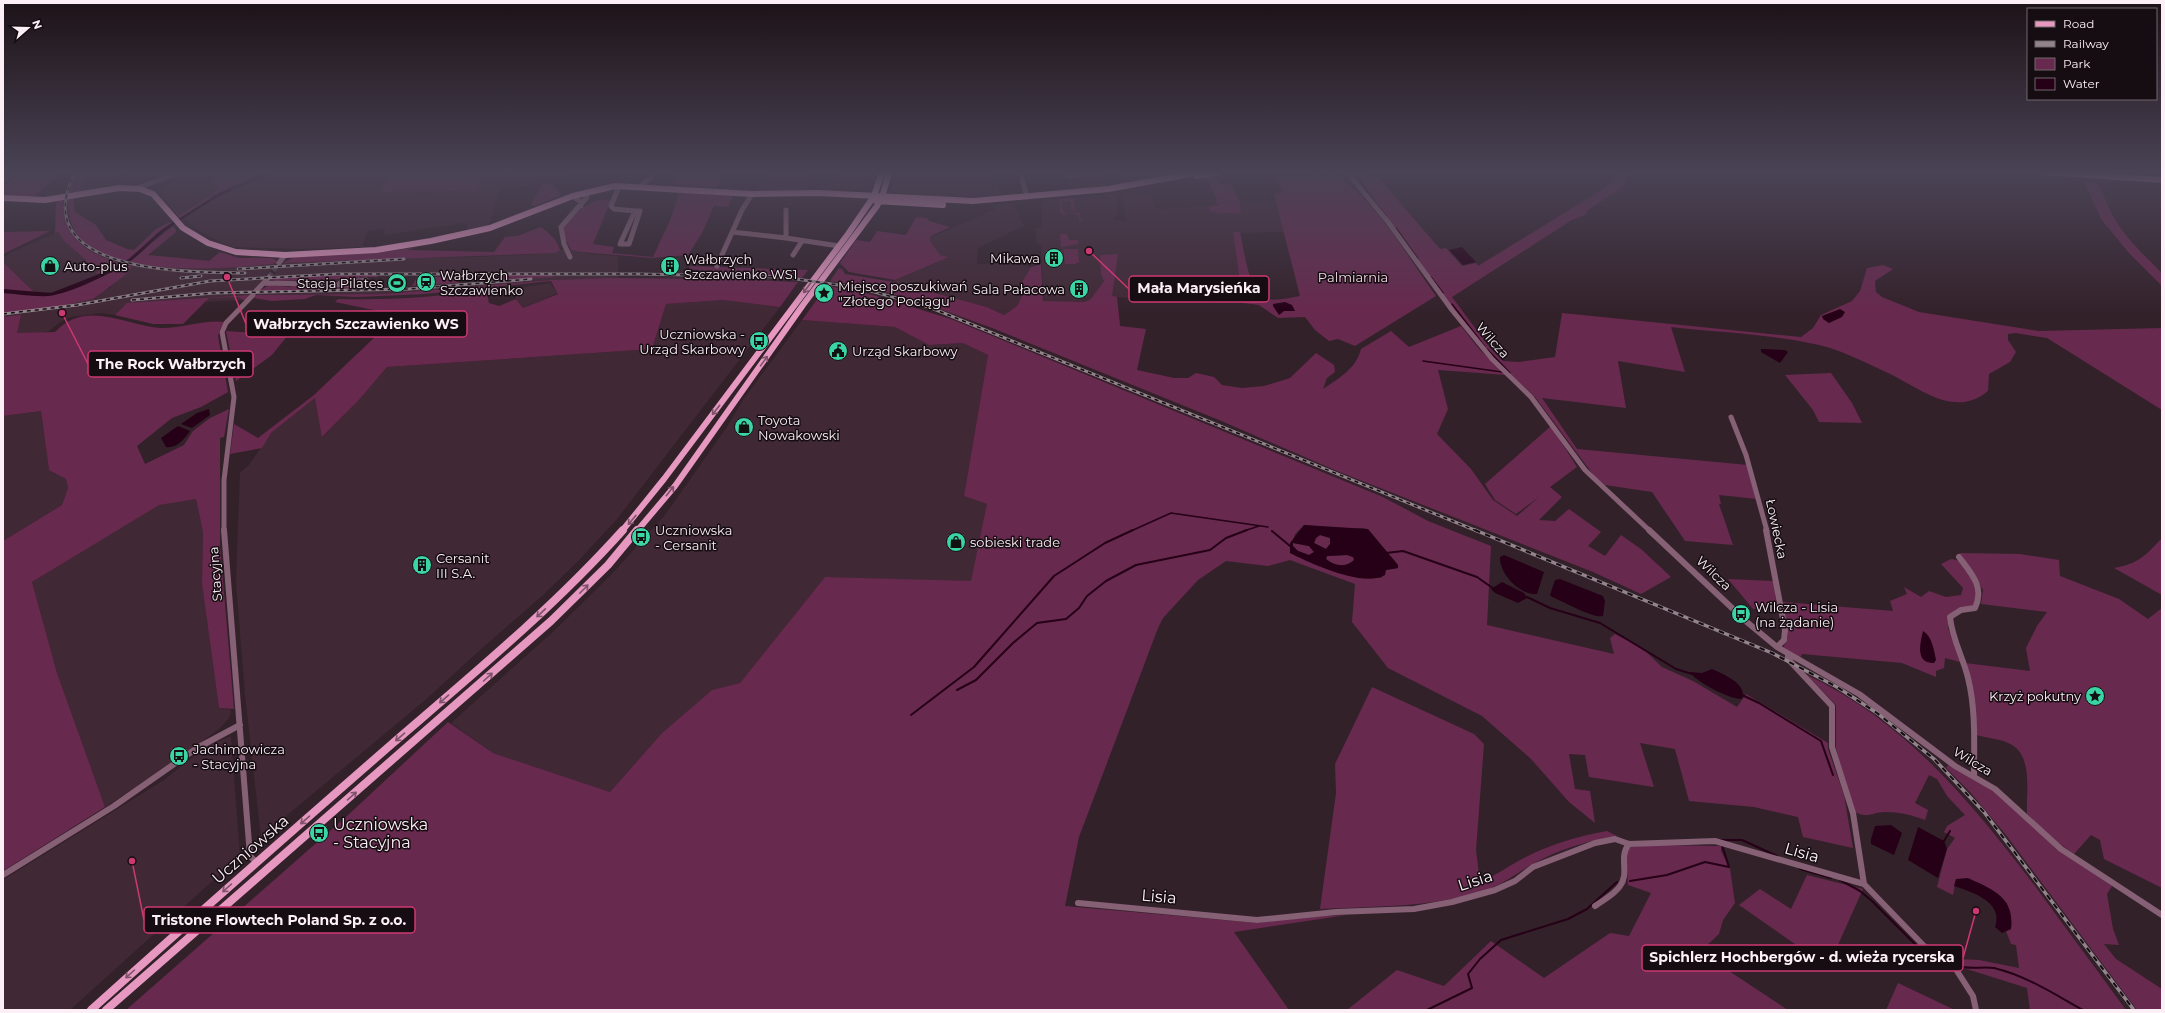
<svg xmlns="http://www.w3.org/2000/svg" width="2165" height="1013" font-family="Montserrat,sans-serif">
<rect width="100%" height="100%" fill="#33212a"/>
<!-- built -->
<path fill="#412835" d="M 95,172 L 126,172 L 106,186 L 80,191 L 81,185 Z
M 131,172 L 171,172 L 132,184 L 113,186 Z
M 188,172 L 222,172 L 210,182 L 217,184 L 216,190 L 180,215 L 160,189 Z
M 279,172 L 394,172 L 380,192 L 423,193 L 476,191 L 482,174 L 598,172 L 533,182 L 532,185 L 500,189 L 489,225 L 467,231 L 468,226 L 464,223 L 384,235 L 385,229 L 368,231 L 362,247 L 298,249 L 235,247 L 226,245 L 199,231 L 184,219 L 215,199 L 245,185 Z
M 783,172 L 814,172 L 807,190 L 758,190 L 765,175 Z
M 836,172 L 847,173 L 872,173 L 867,187 L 859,190 L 819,188 L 820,185 L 831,185 Z
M 895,172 L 995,172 L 1001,195 L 950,197 L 895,193 L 891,190 Z
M 1118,172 L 1137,172 L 1139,175 L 1159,172 L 1169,174 L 1124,184 Z
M 1106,174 L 1107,186 L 1073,188 L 1069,185 L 1067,178 Z
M 1111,194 L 1116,197 L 1118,213 L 1113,217 L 1115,220 L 1126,221 L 1123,196 L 1153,197 L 1156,209 L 1209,206 L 1210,212 L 1241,214 L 1240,202 L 1276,202 L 1284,232 L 1233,233 L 1243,303 L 1148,300 L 1117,297 L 1120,325 L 1044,320 L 1041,246 L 1037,243 L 1035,229 L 1041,227 L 1042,201 Z
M 1012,203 L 1024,226 L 978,248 L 977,264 L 1009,263 L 1031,267 L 1022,282 L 1026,288 L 1017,306 L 1004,315 L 987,307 L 894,282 L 895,280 L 949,257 L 940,255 L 930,242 L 931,237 L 995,209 L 995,205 Z
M 58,232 L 65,242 L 86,260 L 84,261 L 100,270 L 95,273 L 99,274 L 55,292 L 35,293 L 3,262 L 3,258 L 10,253 Z
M 560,250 L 571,250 L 589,254 L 618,256 L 618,278 L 551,280 L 385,294 L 256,295 L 260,291 L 267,290 L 437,287 L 497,281 L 498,280 L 495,280 L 501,275 L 366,274 L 272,277 L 283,263 L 414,257 L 414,258 L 478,257 L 556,253 Z
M 148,255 L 212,261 L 255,257 L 273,258 L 276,263 L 246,300 L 126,305 L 115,315 L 101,313 L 71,317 L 60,322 L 49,331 L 10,339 L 3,323 L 3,306 L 111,288 L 110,285 L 129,267 Z
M 550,283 L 558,293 L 523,308 L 515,297 L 518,295 L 518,290 L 525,287 Z
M 723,300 L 780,307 L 617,519 L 580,559 L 543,595 L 480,650 L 424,701 L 261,837 L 245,695 L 236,582 L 240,473 L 249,465 L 271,433 L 315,398 L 323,437 L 358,401 L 387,367 L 652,349 L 666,304 Z
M 802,320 L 895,327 L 929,345 L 963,343 L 988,355 L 964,496 L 988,504 L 971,582 L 825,577 L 740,683 L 712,690 L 662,733 L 610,792 L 493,753 L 451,723 L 555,630 L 612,574 L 665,515 L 727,427 L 743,400 Z
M 41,411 L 49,469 L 66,479 L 68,488 L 62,505 L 3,541 L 3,416 Z
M 196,499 L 203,532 L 202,584 L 219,708 L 231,710 L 231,712 L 229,718 L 219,729 L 163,770 L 105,807 L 57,673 L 32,582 L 159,504 Z
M 231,736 L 240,856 L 70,1010 L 3,1010 L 3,880 L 164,780 L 207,746 Z"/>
<!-- green -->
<path fill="#68294e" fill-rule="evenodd" d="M 22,172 L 62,172 L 34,197 L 3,195 L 3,186 Z
M 76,172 L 95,172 L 81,185 L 80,191 L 69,193 Z
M 222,172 L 266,172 L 209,197 L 211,198 L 180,218 L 164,196 L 180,215 L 216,191 L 217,184 L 210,182 Z
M 394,172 L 506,172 L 482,174 L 476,191 L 380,192 Z
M 678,172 L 726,172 L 724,175 L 720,175 L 719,179 L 721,180 L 716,188 L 671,184 Z
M 1310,172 L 1319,178 L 1333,172 C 1379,204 1404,252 1436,296 L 1355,346 L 1338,339 L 1329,341 L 1315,330 L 1305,317 L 1278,318 L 1259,305 L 1243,303 L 1233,232 L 1240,232 C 1244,248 1249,295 1266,299 C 1276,301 1289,298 1300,296 L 1276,202 L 1275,194 L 1283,191 L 1274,176 C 1290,179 1295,181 1312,176 Z
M 1355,172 L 1367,172 L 1367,175 L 1378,177 L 1440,249 L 1446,248 L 1462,266 L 1476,263 L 1478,266 L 1603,189 L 1614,178 L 1615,172 L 1628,172 L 1624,185 L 1620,189 L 1588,210 L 1585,215 L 1572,220 L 1452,297 L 1490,348 L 1503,361 L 1519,362 L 1555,357 L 1562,313 L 1801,337 L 1813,328 L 1821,315 L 1852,301 L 1860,291 L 1867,268 L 1883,265 L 1893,269 L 1875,281 L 1876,292 L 1882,297 L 1919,312 L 2039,331 L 2162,328 L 2162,410 L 2047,338 L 2015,333 L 2008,334 L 2008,340 L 2016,352 L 2010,362 L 1989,374 L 1988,391 C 1954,419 1920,388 1888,373 C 1864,362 1836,347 1809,343 C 1765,334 1716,332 1671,327 L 1685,372 L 1618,361 L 1626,408 L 1542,398 L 1577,449 L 1748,465 L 1757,499 L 1719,495 L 1721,504 L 1719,504 L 1733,545 L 1685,541 L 1652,492 L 1605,485 L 1595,477 L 1535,397 L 1494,358 L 1447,300 L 1373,201 L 1375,200 Z
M 1218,175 L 1221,184 L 1230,184 L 1240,202 L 1241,214 L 1210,212 L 1209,206 L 1220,205 L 1215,203 L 1217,200 L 1206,177 Z
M 2084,182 L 2095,182 C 2104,192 2106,203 2112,214 C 2124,237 2144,255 2162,273 L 2162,286 L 2129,253 L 2101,219 Z
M 552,183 L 561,195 L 535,206 L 531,204 L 542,185 Z
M 679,192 L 733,196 L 728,207 L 714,206 L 702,233 L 688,255 L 652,258 L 580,252 L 571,250 L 563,235 L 564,226 C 576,212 592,197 611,200 L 593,244 L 614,247 L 612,253 L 653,257 L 671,218 Z
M 73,198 L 75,212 L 96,225 L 106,240 L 127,249 L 134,250 L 156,229 L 169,222 L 171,223 C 154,234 141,251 124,262 C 88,250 68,240 68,199 Z
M 1074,198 L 1075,213 L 1082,213 L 1079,216 L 1083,221 L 1079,220 L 1079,216 L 1076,215 L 1071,208 L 1070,201 L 1062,201 L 1063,212 L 1068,214 L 1063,215 L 1060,211 L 1060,199 Z
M 63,200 C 66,241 84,251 121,264 L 99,274 L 95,273 L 100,270 L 84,261 L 86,260 L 65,242 L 58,232 L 55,233 L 56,202 Z
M 916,217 L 927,218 L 929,221 L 950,227 L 931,236 L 930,241 L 940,255 L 949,257 L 895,280 L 849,272 L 840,263 L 856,240 L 870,242 L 877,231 L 906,235 Z
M 173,226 L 176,230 L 176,232 L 148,255 L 209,261 L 220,252 L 239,258 L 272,258 L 277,261 L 276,263 L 271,264 C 223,269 174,271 126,263 Z
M 541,227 C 550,234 557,239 560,250 L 556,253 L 282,263 L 295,257 L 391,251 L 416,247 L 407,250 L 494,252 L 505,237 L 517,236 Z
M 50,231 L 3,254 L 3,232 Z
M 1060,234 L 1067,234 L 1069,240 L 1078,240 L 1078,244 L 1061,247 Z
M 1063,249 L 1078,249 L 1079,262 L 1075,264 L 1065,264 Z
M 1118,254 L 1112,296 L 1117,297 L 1120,326 L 1146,329 L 1137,370 L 1174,378 L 1188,378 L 1196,373 L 1214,377 L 1222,385 L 1242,388 L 1264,386 L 1290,378 L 1316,353 L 1334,365 L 1335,372 L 1327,378 L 1323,389 C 1339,378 1356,369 1361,349 L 1391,331 L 1409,347 L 1461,326 L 1480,350 L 1506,375 L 1438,370 L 1448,409 L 1437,434 L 1471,469 L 1493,500 L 1517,516 L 1539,497 L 1516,514 L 1495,500 L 1485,484 L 1551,426 L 1577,467 L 1550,487 L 1562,497 L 1539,520 L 1555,521 L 1569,509 L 1601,532 L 1588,546 L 1605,556 L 1621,535 L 1641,549 L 1671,577 L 1641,594 L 1593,572 L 1337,471 L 1219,420 L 992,328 L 915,300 L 866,287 L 830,281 L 839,268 L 842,269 L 845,274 L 894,282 L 987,307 L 1004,315 L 1017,306 L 1026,288 L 1022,282 L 1031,267 L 1041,264 L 1043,301 L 1085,302 L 1091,299 L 1104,281 L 1101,274 L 1100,255 Z
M 3,262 L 35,293 L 3,289 Z
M 124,265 L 132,266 L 124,276 L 93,299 L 61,306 L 3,313 L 3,293 L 42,296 L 54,295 Z
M 690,266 L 808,270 L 802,278 L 731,274 L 689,269 Z
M 379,274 L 377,277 L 362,277 L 339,282 L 339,279 L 277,281 L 271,280 L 272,277 Z
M 500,275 L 554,275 L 553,277 L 495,280 Z
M 417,277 L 462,277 L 459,283 L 412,286 Z
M 610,278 L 728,279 L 798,282 L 780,307 L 723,300 L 666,304 L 652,349 L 387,367 L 358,401 L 322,437 L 315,398 L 271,433 L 262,448 L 230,454 L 234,424 L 258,438 L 314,395 L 398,315 L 335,302 L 338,299 C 386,300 438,298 486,289 L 489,303 L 499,306 L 516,299 L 523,308 L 558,294 L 551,281 L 425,294 L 357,297 L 316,295 L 305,299 L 272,301 L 254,298 L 256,295 L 385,294 L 551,280 Z
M 292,284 L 306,287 L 353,287 L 368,289 L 259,291 L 269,285 L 291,287 Z
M 827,286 L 863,292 L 951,319 L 1383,497 L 1428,521 L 1491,546 L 1487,625 L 1614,654 L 1610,638 L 1615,634 L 1642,648 L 1662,667 L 1693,681 L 1737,707 L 1746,694 L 1828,743 L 1828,749 L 1844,795 L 1853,848 L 1803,837 L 1798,817 L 1754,807 L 1689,801 L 1675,749 L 1640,743 L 1654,787 L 1589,777 L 1585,755 L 1569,754 L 1575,789 L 1590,791 L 1595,823 L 1569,802 L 1531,759 L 1482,716 L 1388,668 L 1352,622 L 1355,584 L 1290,560 L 1268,566 L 1226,561 L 1198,580 L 1163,618 L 1158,628 L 1079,837 L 1065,906 L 1258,923 L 1304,917 L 1347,915 L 1234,932 L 1289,1010 L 126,1010 L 347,816 L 448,722 L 493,753 L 610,792 L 662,733 L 712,690 L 740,683 L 825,577 L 971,581 L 987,504 L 964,496 L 988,355 L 963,343 L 929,345 L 895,327 L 802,320 ZM 1304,525 L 1347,529 L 1364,528 L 1395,561 L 1398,568 L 1386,570 L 1381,578 C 1348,578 1319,567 1290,553 L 1295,534 Z
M 251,295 L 246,301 L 238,297 L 209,298 L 183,324 L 153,324 L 115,315 L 127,303 Z
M 21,315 L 17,333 L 55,332 C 86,299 124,325 160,328 C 179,329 207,319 224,322 L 220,329 L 218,336 L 228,392 L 201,407 L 172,418 L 137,446 L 145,464 L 184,445 L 193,431 L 210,418 L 229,409 L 224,437 L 220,438 L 220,546 L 234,709 L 219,708 L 202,584 L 203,532 L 196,499 L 159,505 L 32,582 L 57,673 L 105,807 L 3,871 L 3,541 L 62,505 L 68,488 L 66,479 L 49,470 L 41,411 L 3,416 L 3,317 Z
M 226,331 L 288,335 L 272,355 L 236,381 Z
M 1831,373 L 1852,403 L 1862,423 L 1819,422 L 1813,410 L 1785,375 Z
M 1320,535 L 1330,538 L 1330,544 L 1326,549 L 1314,543 L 1316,538 Z
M 2162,538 L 2162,595 L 2114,568 C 2138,564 2146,555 2162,538 Z
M 1293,543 L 1309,546 L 1314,552 L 1309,555 L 1298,551 L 1293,546 Z
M 1960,553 L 2020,554 L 2059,560 L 2060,576 L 2119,599 L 2148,619 L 2162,608 L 2162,888 L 2104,859 L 2100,840 L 2091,835 L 2074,854 L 2049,836 L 2027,814 C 2026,793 2033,757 2012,745 C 2003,739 1987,738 1976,735 L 1965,663 L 2030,671 L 2026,648 L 2037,626 L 2047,612 L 1981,604 L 1983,590 Z
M 1347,555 L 1353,557 L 1354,560 C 1346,568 1334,566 1326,559 L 1327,556 Z
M 1951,559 L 1961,561 C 1971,576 1980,588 1973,606 L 1949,615 L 1948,628 L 1960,662 L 1945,658 L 1944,668 L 1936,671 L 1936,677 L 1902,663 L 1802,654 L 1800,658 L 1783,648 L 1788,637 L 1783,602 L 1893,611 L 1890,601 L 1907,594 L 1904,587 L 1921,597 L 1929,591 L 1946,597 L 1961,595 L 1963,588 L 1941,564 Z
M 1728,579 L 1773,581 L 1777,606 L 1753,609 Z
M 1807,675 C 1905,721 1971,802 2035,886 C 2065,927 2096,969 2126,1010 L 2030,1010 L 2027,988 L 1954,965 L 1958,964 L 1957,959 L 1979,960 L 2019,968 L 2016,945 L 2011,944 L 2006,931 L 2011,929 L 2007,903 L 1956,879 L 1953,895 L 1937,887 L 1947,849 L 1955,838 L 1944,832 L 1947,826 L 1965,815 L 1947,796 L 1937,779 L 1929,775 L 1915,803 L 1928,810 L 1925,820 C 1912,815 1900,812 1885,812 C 1872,812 1869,819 1855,812 L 1840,767 L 1836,747 L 1836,705 Z
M 1372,687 L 1474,734 L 1484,744 L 1476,850 L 1480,882 C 1497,875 1510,865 1526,857 C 1551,844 1579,836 1607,831 L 1617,836 C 1586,841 1557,850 1531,865 C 1517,873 1506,882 1491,888 C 1437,908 1376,906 1320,909 L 1336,793 L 1335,764 Z
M 1948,765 L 1994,791 L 2059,850 L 2112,886 L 2107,894 L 2113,929 L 2119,945 L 2104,944 L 2116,959 L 2162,989 L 2162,1010 L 2137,1010 L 2006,835 L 1971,793 L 1946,768 Z
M 1651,845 L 1721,846 L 1721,851 L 1730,869 L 1735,903 L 1723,920 L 1719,934 L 1706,946 L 1717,963 L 1788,1010 L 1347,1010 L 1397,970 L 1444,986 L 1491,941 L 1544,978 L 1610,933 L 1629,936 L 1651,893 L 1628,885 L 1626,851 L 1631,847 Z
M 1807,875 L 1863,889 L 1828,967 L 1739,905 L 1760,889 L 1791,909 Z
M 1898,983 L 1955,1010 L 1886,1010 Z"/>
<!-- water -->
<path fill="#250016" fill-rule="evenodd" d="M 270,172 L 276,172 C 236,184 200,206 166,230 C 154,239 144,251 132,260 C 114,272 70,294 48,296 C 34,297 18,294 3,293 L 3,289 L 51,293 L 107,271 L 129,259 L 160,231 L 219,193 Z
M 1462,247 L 1476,262 L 1463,265 L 1449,250 Z
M 1285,302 L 1292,305 L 1295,311 L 1284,311 L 1279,315 L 1273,306 L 1273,304 Z
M 1840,309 L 1845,312 L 1842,317 L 1829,323 L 1823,319 L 1822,316 Z
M 1761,349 L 1785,350 L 1788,352 L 1780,363 L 1761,352 Z
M 209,409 L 210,415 L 192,428 L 181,424 L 197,413 Z
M 178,426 L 190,431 C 185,439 176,449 166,447 L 161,438 Z
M 1304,525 L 1368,529 L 1398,565 L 1398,568 L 1386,570 L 1385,575 C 1363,588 1310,563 1290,553 L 1290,543 ZM 1320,535 L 1330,538 L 1330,544 L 1326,549 L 1314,543 L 1316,538 ZM 1293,543 L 1309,546 L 1314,552 L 1309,555 L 1298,551 L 1293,546 ZM 1347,555 L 1353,557 L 1354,560 C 1346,568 1334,566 1326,559 L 1327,556 Z
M 1504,555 L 1544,572 L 1537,594 C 1519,595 1499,573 1500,557 Z
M 1560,579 L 1603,596 L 1605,601 L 1603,616 C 1593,619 1563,601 1552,597 L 1550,595 L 1555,580 Z
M 1502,582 L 1524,593 L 1527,598 L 1518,603 L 1495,593 L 1491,589 Z
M 1923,631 C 1932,636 1934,650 1936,660 L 1934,663 C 1915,663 1920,644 1923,631 Z
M 1712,669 C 1723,674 1748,684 1742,699 C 1732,700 1695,682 1690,672 L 1702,673 Z
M 1891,825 L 1902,833 L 1894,855 L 1871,844 L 1871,839 L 1875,826 Z
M 1918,827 L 1944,841 L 1947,849 L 1938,878 L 1908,860 Z
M 1968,878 C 1992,889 2015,897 2011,929 L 2002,933 L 1995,927 C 2004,901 1971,892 1954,886 L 1956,879 Z"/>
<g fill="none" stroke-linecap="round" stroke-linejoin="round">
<!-- stream-far1 -->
<path stroke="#250016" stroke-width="1.5" d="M 1358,182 L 1386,216
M 1396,228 L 1418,259
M 1431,277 L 1443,293
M 1452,304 L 1485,347
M 1487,349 L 1510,373
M 1423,361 L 1502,372
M 1131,531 L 1171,513 L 1268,527
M 1244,531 L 1259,526"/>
<!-- stream -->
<path stroke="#250016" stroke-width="2" d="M 1272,531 L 1290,546
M 1386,553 L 1403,551 L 1477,577 L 1494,589
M 1527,597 L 1550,608 L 1600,623 L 1676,669 L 1692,674
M 957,690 L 976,680 L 1013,643 L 1037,623 L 1066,619 L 1079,608 L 1087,596 L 1106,581 L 1136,565 L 1210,550 L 1226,538 L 1247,530
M 1742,695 L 1759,703 L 1821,741 L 1833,775
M 911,715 L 974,667 L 1054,576 L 1105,543 L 1133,530
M 1721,840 L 1742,840 L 1777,856
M 1944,841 L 1950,831
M 1800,869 L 1831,878
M 1840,880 L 1860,891 L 1872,901 L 1925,954 L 1935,958
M 1630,881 L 1667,875 L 1705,862 L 1729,867 L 1722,845
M 1958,966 C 1970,970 1982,966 1994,968 C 2027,976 2054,994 2083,1010
M 1427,1010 L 1472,988 L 1468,974 L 1480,959 L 1501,940 L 1568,919 L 1587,909 L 1617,882"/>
<!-- minor-tunnel -->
<path stroke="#514049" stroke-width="5" stroke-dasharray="5 2.5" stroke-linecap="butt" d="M 269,277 L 279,263"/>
<!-- minor-far1 -->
<path stroke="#866074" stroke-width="5" d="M 1020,172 L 1027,197
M 1063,172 L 1069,176 L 1098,172
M 1347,172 L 1388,222 L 1452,310 L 1492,359 L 1531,397 L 1585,470 L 1650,531
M 3,180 L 13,172
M 619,186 L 611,206 L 614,209 L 635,211
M 640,186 L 657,172
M 137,188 L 181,172
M 573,196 L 581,202 L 581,206
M 786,210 L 786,238 L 839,246
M 635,211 L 640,211 L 629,244 L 620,244 Z
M 732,232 L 786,238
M 793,255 L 802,241
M 570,257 L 564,244 L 561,227 L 587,197 L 586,192
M 279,263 L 285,255
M 717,266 L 742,210 L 752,194
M 264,283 L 363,285 L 366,280 L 340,283
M 256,291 L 269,277
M 1731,417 L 1746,455 L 1767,531
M 224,531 L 224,480 L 234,397 L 222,332 L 226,323 L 253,295"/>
<!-- minor -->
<path stroke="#866074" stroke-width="6" d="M 224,530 L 250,856 L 256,862
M 1649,530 L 1748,623 L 1777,647 L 1859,694 L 1955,766 L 1995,789 L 2061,849 L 2162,915
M 1766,530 L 1785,630 L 1784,640 L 1777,647
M 1959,557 C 1971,573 1985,587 1975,608 L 1961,610 L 1950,617 C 1952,639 1963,657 1968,678 C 1976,710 1974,744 1974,776
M 1788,654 L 1788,659 L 1832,706 L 1832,747 L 1853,813 L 1864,884
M 3,875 L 114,806 L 197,748 L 240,725
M 1078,903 L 1257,920 L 1336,912 L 1414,909 L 1452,902 L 1495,890 L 1515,881 L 1533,867 L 1595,843 L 1615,839 L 1629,844 L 1715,841 L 1864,884 L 1924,946 L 1937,955 L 1950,960 L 1973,996 L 1976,1010
M 1595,906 C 1603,900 1614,895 1620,886 C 1630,873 1618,857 1629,844"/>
<!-- major-far1 -->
<path stroke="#e698c1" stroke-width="6" d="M 2044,172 L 2162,180
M 1196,176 L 1220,172
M 3,198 L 45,200 L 119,188 L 140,189 L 153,194 L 183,228 L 208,243 L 236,252 L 285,255 L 376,250 L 431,241 L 490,228 L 573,196 L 615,186 L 752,194 L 819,193 L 973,201 L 1108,189 L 1201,172
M 876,201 L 943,205
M 622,531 L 664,479 L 848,234 L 874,196 L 882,172
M 637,531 L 675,486 L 803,305 L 877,206 L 883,194 L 889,172"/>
<!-- major -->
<path stroke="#e698c1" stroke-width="8" d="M 91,1010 C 191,920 292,831 393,743 C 472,675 553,608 623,530
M 106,1010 L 551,621 L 608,565 L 637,530"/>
<!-- rail-far1 casing -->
<g stroke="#93848c" stroke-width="3">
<path id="rail-far1" d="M 75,172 C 24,274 187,272 245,273
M 238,269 L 404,259
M 181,278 L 201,276
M 132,300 L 213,293 L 409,289 L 531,279
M 3,314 L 77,305 L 210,281 L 337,274 L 639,274 L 782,277 L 860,288 L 929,307 L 1477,531"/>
</g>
<!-- rail casing -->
<g stroke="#93848c" stroke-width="3.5">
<path id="rail" d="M 1475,530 L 1772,653 L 1837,687 L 1877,713 L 1934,759 L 1984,812 L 2134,1010"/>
</g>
<!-- rail-far1 -->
<use href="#rail-far1" stroke="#150d11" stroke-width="1.5" stroke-dasharray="4" stroke-linecap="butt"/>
<!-- rail -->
<use href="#rail" stroke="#150d11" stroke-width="2" stroke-dasharray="5.5" stroke-linecap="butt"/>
</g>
<!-- one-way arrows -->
<defs><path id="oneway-shaft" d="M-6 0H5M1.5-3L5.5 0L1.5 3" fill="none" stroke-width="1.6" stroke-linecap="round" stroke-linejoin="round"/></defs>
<g stroke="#7e5269">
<use href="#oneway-shaft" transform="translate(807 288) rotate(126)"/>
<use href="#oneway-shaft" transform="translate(764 361) rotate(-54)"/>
<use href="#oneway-shaft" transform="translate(716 410) rotate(128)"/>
<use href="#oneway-shaft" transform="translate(670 491) rotate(-51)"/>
<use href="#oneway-shaft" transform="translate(632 520) rotate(130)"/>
<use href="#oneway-shaft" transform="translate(584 589) rotate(-45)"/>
<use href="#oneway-shaft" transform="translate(541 613) rotate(137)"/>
<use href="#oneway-shaft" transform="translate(488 677) rotate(-42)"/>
<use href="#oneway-shaft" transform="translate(444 699) rotate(139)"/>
<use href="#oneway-shaft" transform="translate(400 737) rotate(139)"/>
<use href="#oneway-shaft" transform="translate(352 796) rotate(-41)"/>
<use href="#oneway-shaft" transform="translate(305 820) rotate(139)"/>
<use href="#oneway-shaft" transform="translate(227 888) rotate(138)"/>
<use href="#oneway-shaft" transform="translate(130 974) rotate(138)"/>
</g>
<!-- sky -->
<linearGradient id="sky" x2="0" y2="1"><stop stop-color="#1c1217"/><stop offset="0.55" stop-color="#4a4355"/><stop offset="1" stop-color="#4a4355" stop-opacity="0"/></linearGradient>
<rect width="2165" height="314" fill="url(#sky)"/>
<!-- icons -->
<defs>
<g id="building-disc" transform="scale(1)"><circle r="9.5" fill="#3bd4a4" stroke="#150d11"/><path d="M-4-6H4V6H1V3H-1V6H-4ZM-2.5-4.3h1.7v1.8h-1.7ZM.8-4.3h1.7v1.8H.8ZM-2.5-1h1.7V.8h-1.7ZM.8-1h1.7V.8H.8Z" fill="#111"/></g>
<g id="shop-disc" transform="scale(1)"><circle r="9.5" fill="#3bd4a4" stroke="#150d11"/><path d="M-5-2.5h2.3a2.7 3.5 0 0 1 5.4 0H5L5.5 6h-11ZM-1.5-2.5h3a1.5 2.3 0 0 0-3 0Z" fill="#111"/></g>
<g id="station-disc" transform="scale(1)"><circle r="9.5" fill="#3bd4a4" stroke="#150d11"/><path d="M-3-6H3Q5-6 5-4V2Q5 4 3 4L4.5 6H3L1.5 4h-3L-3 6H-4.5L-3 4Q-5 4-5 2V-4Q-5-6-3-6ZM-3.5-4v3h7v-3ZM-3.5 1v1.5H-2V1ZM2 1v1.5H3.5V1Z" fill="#111"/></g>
<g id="stadium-disc" transform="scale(1)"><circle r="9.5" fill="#3bd4a4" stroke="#150d11"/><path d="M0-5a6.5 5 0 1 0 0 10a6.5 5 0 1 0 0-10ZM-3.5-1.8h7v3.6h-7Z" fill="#111"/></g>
<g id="sight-disc" transform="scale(1)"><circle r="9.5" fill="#3bd4a4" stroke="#150d11"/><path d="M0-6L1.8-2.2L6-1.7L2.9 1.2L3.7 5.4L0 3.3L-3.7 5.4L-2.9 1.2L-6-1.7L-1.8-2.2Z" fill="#111"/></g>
<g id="bus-disc" transform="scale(1)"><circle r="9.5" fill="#3bd4a4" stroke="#150d11"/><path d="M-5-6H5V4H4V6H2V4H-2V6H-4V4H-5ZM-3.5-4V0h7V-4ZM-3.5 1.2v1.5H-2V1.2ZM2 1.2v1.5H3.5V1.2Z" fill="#111"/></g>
<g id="civic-disc" transform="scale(1)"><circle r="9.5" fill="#3bd4a4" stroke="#150d11"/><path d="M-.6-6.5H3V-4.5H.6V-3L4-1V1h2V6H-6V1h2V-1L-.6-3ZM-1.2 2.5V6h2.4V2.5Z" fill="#111"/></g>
</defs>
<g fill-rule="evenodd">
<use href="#building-disc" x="1054" y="258"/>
<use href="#shop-disc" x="50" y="266"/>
<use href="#building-disc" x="670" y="266"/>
<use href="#station-disc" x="426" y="282"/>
<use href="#stadium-disc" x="397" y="283"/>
<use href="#building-disc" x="1079" y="289"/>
<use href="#sight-disc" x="824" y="293"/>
<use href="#bus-disc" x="759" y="341"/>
<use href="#civic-disc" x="838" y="351"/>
<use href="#shop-disc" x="744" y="427"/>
<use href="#bus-disc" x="641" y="537"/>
<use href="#shop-disc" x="956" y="542"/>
<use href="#building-disc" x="422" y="565"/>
<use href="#bus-disc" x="1741" y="614"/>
<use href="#sight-disc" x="2095" y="696"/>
<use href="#bus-disc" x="179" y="756"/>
<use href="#bus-disc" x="319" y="833"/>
</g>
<g text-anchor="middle" stroke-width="3" stroke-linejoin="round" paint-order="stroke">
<!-- poi labels -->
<g font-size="13" fill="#fceff6" stroke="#150d11" text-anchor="start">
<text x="1040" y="263" text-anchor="end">Mikawa</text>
<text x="684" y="264">Wałbrzych<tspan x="684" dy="15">Szczawienko WS1</tspan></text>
<text x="64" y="271">Auto-plus</text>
<text x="440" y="280">Wałbrzych<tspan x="440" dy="15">Szczawienko</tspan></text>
<text x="383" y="288" text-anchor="end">Stacja Pilates</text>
<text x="838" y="291">Miejsce poszukiwań<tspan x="838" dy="15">"Złotego Pociągu"</tspan></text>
<text x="1065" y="294" text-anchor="end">Sala Pałacowa</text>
<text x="745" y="339" text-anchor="end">Uczniowska -<tspan x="745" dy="15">Urząd Skarbowy</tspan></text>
<text x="852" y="356">Urząd Skarbowy</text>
<text x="758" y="425">Toyota<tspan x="758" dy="15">Nowakowski</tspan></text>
<text x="655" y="535">Uczniowska<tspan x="655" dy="15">- Cersanit</tspan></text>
<text x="970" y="547">sobieski trade</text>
<text x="436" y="563">Cersanit<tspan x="436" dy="15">III S.A.</tspan></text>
<text x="1755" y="612">Wilcza - Lisia<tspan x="1755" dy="15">(na żądanie)</tspan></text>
<text x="2081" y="701" text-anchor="end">Krzyż pokutny</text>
<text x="193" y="754">Jachimowicza<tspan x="193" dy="15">- Stacyjna</tspan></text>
</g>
<!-- park labels -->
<g font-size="13" fill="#f3dae6" stroke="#150d11">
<text x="1353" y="282">Palmiarnia</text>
</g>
<!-- street labels -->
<g font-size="13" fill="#fceff6" stroke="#150d11">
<text transform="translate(1493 340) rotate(49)" y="5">Wilcza</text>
<text transform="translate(1777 529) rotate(78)" y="5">Łowiecka</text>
<text transform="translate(1714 573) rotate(44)" y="5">Wilcza</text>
<text transform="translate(215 574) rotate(-94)" y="5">Stacyjna</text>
<text transform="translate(1973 761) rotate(31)" y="5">Wilcza</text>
</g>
<!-- near-poi labels -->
<g font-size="16" fill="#fceff6" stroke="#150d11" text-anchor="start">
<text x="333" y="830">Uczniowska<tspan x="333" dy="18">- Stacyjna</tspan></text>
</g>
<!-- near-street labels -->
<g font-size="16" fill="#fceff6" stroke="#150d11">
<text transform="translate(250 849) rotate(-41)" y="6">Uczniowska</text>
<text transform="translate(1802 852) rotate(16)" y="6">Lisia</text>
<text transform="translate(1475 880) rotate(-18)" y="6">Lisia</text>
<text transform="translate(1159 896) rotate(5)" y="6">Lisia</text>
</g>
</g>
<!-- callouts -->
<path fill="none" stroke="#cb3872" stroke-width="1.5" d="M1089 251L1129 289M227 277L246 324M62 313L88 364M132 861L144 920M1976 911L1963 958"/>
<g fill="#cb3872" stroke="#150d11" stroke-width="1.5">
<circle cx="1089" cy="251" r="4"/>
<circle cx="227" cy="277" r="4"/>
<circle cx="62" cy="313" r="4"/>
<circle cx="132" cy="861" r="4"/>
<circle cx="1976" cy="911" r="4"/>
</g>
<g fill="#150d11" stroke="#cb3872" stroke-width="1.5">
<rect x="1129" y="276" width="140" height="26" rx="4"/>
<rect x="246" y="311" width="221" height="26" rx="4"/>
<rect x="88" y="351" width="165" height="26" rx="4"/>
<rect x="144" y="907" width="271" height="26" rx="4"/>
<rect x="1642" y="945" width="321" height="26" rx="4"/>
</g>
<g font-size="14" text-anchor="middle" font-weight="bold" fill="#fceff6">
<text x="1199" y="293">Mała Marysieńka</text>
<text x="356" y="329">Wałbrzych Szczawienko WS</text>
<text x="171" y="369">The Rock Wałbrzych</text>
<text x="279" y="925">Tristone Flowtech Poland Sp. z o.o.</text>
<text x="1802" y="962">Spichlerz Hochbergów - d. wieża rycerska</text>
</g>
<!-- border -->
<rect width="2165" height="1013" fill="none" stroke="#fceff6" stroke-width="8"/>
<!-- legend -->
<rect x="2027" y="8" width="130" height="92" fill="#150d11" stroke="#71676d"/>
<rect x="2035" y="21" width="20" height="6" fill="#e698c1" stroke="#71676d"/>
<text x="2063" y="28" font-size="12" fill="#fceff6">Road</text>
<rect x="2035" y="41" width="20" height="6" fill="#93848c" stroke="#71676d"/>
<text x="2063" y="48" font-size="12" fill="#fceff6">Railway</text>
<rect x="2035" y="58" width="20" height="12" fill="#68294e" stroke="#71676d"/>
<text x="2063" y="68" font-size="12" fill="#fceff6">Park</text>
<rect x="2035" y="78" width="20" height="12" fill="#250016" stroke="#71676d"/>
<text x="2063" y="88" font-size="12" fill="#fceff6">Water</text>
<!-- north arrow -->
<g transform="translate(28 28) rotate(70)" stroke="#150d11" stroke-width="3" paint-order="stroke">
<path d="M0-3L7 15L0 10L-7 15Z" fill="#fceff6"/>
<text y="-6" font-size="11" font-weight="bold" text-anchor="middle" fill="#fceff6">N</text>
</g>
</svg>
